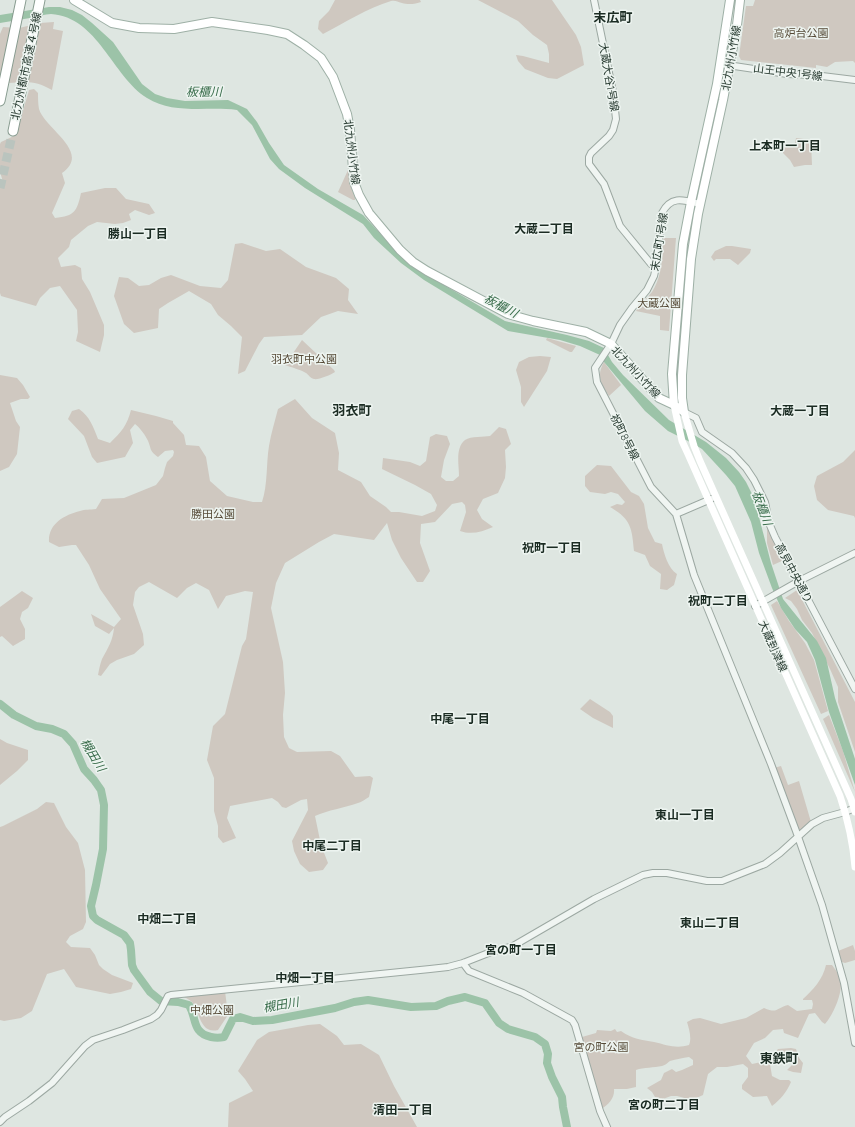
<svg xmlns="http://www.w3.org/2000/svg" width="855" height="1127" font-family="Quicksand,'Noto Sans JP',sans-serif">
<rect width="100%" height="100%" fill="#dee6e1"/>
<!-- green -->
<path fill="#cfc8c0" d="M 335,0 L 420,0 L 421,2 C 416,4 408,5 402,3 C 397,2 396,0 391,1 C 368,8 344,23 323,34 L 318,29 L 319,21 L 329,11 Z
M 478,0 L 552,0 L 576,35 L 581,47 L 584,65 L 557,79 L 548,78 L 525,69 L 518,61 L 516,55 L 523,56 L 549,63 L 549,54 L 547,45 L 533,35 L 518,21 Z
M 755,0 L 855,0 L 855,63 L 853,61 L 835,62 L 827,67 L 816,65 L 816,68 L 741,60 L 739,56 L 746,6 L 753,6 Z
M 54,22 L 53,29 L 63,31 L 52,90 C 35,80 27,82 8,83 L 0,76 L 0,34 L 3,27 L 19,28 L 40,23 Z
M 34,89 L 38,93 C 38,98 38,104 39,109 C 45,129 92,152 62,173 L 65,183 L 52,213 L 55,218 C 75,216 77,211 81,193 L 105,188 L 116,188 L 126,199 L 149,204 L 155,213 L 149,215 L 135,210 L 129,214 L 131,220 L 123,223 L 115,224 L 97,222 L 88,226 L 71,240 L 69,247 L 58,258 L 61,267 L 75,265 L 81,268 L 82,279 L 90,292 L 104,325 L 104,335 L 100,352 L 76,341 L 78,332 L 77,310 L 60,286 L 50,288 L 40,298 L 36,306 L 1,296 L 0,293 L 0,186 L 3,182 L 0,172 L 0,144 L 1,142 L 16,135 L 29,90 Z
M 796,138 L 811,140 L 812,165 L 805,165 L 794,167 L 790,160 L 783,153 L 783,143 L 795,144 Z
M 348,170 L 351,187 L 355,197 L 355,200 L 353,200 L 338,192 Z
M 663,238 L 676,238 L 669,331 L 660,330 L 660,316 L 636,311 C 641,304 647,298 652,292 C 663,274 662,257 663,238 Z
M 242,243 L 266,251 L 280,249 L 306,267 L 336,278 L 349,289 L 348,300 L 358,314 L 338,311 L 321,317 L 302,335 L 264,337 L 259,344 L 245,371 L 238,374 L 242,337 L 231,326 L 218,315 L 211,304 L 189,291 L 168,303 L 159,309 L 158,328 L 134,333 L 124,324 L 114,296 L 119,277 L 128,278 L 139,286 L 149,285 L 161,278 L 171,275 L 200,286 L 221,288 L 228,280 L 235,244 Z
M 726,246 L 732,246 L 751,249 L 750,253 L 738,265 L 730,259 L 716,259 L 714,261 L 711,257 L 715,251 Z
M 547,338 L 576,346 L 572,352 L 570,352 L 546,340 Z
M 302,340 L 334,370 L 335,372 C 331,375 318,380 314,379 C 310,378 309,375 306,373 C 302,370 290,367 285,365 Z
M 540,356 L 551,357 L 547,371 L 524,407 L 521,402 L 521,387 L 516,370 L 519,362 L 529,357 Z
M 604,362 L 621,385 L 609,396 C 601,383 596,376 604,362 Z
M 0,375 L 17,378 L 23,385 L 30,397 L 28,399 L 21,399 L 10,403 L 16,421 L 20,427 L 17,454 L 9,467 L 0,471 Z
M 295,399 L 312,418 L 335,433 L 339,453 L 338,470 L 361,482 L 370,496 L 386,507 L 391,512 L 399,512 L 422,516 L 435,511 L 437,505 L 431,494 L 415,485 L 382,469 L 383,458 L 410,462 L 420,466 L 426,461 L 430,437 L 436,434 L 447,436 L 450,444 L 444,460 L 441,477 L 446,481 L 453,481 L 459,476 C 459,465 455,448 465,440 C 471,436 484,437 490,436 L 499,427 L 506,429 L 511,444 L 505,450 L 506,467 L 505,478 L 498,493 L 483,499 L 477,510 L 482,519 L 493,527 C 482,532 471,535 460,531 L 466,512 L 465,505 L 462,502 L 452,504 L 435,522 L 421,524 L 420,543 L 430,571 L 423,582 L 417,582 L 401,558 L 392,540 L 387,523 L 374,540 L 334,534 L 319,542 L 285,563 L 276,583 L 271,608 L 283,662 L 285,693 L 283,715 L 284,737 L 289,748 L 297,752 L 331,751 L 340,756 L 355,777 L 370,776 L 373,778 L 369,797 C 365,799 362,802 358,803 C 344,808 328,810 315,816 L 321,845 L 328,863 L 323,870 L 309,872 L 300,864 L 294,851 L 292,841 L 308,810 L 307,799 L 301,800 L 286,808 L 282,807 L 278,802 L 272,798 L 230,806 L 227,818 L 236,838 L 223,843 L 218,837 L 218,826 L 214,811 L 214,778 L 207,760 L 213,726 L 225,714 L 242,646 L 246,639 L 253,592 L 245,591 L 226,596 L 218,609 L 209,590 L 196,583 L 187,588 L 177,598 L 149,582 L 139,587 L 135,592 L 133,605 L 143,634 L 144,645 L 134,654 L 117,660 L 110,664 L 101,676 L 98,675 C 99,670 100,664 102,659 C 108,648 113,640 114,628 L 109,634 L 95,626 L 91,614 L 114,627 L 121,619 L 100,589 L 89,565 L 76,545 L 72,545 L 59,547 L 49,542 C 48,524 64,515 80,511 C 85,509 90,510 96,509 L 102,499 L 124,498 L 156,485 L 163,476 L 165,468 L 167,462 L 173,456 L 174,452 L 173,450 L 165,451 L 158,457 C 148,450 152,448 147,439 C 144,433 139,427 135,424 L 130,430 L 133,443 L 125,457 L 97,463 L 92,457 L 84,436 L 68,419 L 72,411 L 79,409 C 90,417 93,426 98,439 L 110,443 C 121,432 127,426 131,410 L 156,416 L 173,421 L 173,423 L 184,435 L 186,445 L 199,446 L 206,457 L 210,481 L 227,496 L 253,502 L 262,502 C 268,484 266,464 269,446 C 271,433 275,421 278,409 Z
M 855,450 L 855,518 L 854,516 L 828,510 L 817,500 L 814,486 L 817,476 L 843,462 Z
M 597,465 L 611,466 L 631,492 L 639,496 L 644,504 L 648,528 L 655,542 L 662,544 C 664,554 668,568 677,574 L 674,585 L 667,590 L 660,589 L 661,574 L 650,566 L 645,555 L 634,551 C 632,528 631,519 610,507 L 617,504 L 622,505 L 625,502 L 618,494 L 611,492 L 605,494 L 590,492 L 585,486 L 585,476 Z
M 767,524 L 784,560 L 773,565 L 767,543 Z
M 797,590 L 855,702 L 855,752 L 838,702 L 838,687 L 830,669 L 812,633 L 802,620 L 797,609 L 791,601 L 785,598 Z
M 22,591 L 33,598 L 28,608 L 22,612 L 20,619 L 25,629 L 25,639 L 13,646 L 2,636 L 0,637 L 0,607 Z
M 777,601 L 789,621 L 805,643 L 814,660 L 828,711 L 821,714 L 771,605 Z
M 590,699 L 610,712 L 613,716 L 613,728 L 593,718 L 580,709 Z
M 829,715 L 843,751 L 855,792 L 823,719 Z
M 0,739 L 7,743 L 28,750 L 28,760 L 17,771 L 0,785 Z
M 781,766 L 788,785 L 799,781 L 811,822 L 802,829 L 798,829 L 774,768 Z
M 46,802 L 54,803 L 66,827 L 78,843 L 85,870 L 86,922 L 83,929 L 70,936 L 66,942 L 71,947 L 90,948 L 95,955 L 99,965 L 103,969 L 112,975 L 133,983 L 131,989 L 121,992 L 110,994 L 76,987 L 64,969 L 47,974 L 32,1011 L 21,1018 L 4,1021 L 0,1020 L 0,827 L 3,826 L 37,809 Z
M 853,945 L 855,951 L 855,960 L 845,963 L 842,962 L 838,951 Z
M 826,965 L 832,965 C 835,969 839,974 840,979 C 844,991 833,1015 825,1024 L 822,1022 L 815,1013 L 809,1014 L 798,1038 L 784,1033 L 783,1029 L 773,1030 L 765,1038 L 754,1043 L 746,1056 L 752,1064 C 765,1062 769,1059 778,1049 L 791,1048 L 796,1049 L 799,1058 L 803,1063 L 801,1073 L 793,1072 L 787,1070 L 794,1063 L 793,1056 L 784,1056 L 770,1064 L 772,1076 L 780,1080 L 789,1080 L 791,1082 C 786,1093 781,1099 772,1106 L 767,1096 L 753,1097 L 742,1089 L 742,1085 L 748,1077 L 748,1068 L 743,1064 L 727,1067 L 717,1067 L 708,1074 L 703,1095 L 692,1100 L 677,1096 L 671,1096 L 663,1099 L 655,1097 L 652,1092 L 647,1088 L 661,1080 L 664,1073 L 672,1069 L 676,1072 L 682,1070 L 693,1065 L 693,1060 L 689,1057 C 683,1058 676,1059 670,1061 C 667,1063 666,1065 662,1066 C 654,1068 644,1067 636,1070 L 636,1087 L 627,1089 L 614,1089 C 615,1097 609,1105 601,1109 L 582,1037 L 596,1033 L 597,1030 L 611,1031 L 615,1029 L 617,1032 L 621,1031 C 632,1039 642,1040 654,1042 C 667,1045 676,1049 689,1045 C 692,1038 689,1029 687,1022 L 693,1019 L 700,1018 L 721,1024 L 746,1018 L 764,1008 C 778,1014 776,1008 788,1005 L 797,1011 L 812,1009 L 813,1004 L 812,1000 L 803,1000 L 803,999 C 813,990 823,979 826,965 Z
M 225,991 L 228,1015 L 218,1030 C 201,1034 200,1015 194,1005 C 192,1001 188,999 184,997 L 184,995 Z
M 320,1024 L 337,1036 L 344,1045 L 361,1044 L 379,1055 L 394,1086 L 417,1127 L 228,1127 L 229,1103 L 253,1091 L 245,1079 L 238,1071 L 257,1040 L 269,1032 L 308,1025 Z"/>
<!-- water -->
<path fill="#9cc3a8" d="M 49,7 L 60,7 L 72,10 L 82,15 L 92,23 L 113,42 L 142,84 L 155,94 L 167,98 L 185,101 L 228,100 L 247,109 L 257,122 L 269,143 L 284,165 L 318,189 L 363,215 L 400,255 L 420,271 L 505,321 L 567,335 L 589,341 L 604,348 L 612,362 L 623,375 L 669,420 L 706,442 L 726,458 L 739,472 L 746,482 L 754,498 L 771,563 L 783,599 L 817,641 L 826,658 L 835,698 L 855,759 L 855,785 L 829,712 L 815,660 L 807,642 L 795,629 L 781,608 L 772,588 L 759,553 L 751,522 L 735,486 L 726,475 L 702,449 L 692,443 L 668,431 L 645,411 L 604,362 L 600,355 L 580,346 L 560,340 L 508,331 L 424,280 L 401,263 L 374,238 L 363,224 L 305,188 L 279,169 L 270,159 L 252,125 L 237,110 C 208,106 174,115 147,98 C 112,76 98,17 51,14 C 45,14 37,17 30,18 C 20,20 10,21 0,23 L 0,15 Z"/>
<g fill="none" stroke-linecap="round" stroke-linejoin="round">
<!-- river -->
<path stroke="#9cc3a8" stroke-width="8" d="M 0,704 L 14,715 L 36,726 L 52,729 L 64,734 L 73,744 L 84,769 L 94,780 L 101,790 L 104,805 L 103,849 L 96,885 L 91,906 L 93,916 L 97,920 L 124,935 L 130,943 L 131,950 L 132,965 L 134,970 L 150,992 L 161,1001 L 178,1002 L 189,1005 C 197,1019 192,1033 211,1037 C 216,1038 219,1038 224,1037 L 233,1019 L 240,1017 L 253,1021 L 272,1020 L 335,1008 L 354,1002 L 368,1000 L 411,1007 L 436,1006 L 448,1001 L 465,997 L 485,1003 L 499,1023 L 508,1029 L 535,1037 L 545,1044 L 548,1054 L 547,1063 L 552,1077 L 562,1097 L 563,1107 L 567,1127"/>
<!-- motorway-tunnel -->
<path stroke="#bac4be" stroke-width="9" stroke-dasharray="9 4.5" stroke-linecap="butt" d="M 0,188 L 13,131"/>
<!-- tertiary casing -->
<g stroke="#9ca8a2" stroke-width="8">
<path id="tertiary" d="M 594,0 L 613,92 L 616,119 L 613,130 L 609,136 L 591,153 L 589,157 L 589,164 L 604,184 L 620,226 L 651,264 L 656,267
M 721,64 L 787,74 L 814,75 L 855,80
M 700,204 C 684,200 671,195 662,213 L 656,267 L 654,276 L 647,290 L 632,308 L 620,325 L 611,344 L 595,368 L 597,382 L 651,487 L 676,514 L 694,575 L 771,764 L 796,831 L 822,905 L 844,983 L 855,1043
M 684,412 L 696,418 L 702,432 L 732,453 L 746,468 L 754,480 L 765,502 L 769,523 L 775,537 L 855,689
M 676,514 L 711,499
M 755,606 L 799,581 L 855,553
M 463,963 L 469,971 L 523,993 L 572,1020 L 575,1025 L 600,1111 L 607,1127
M 0,1122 L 5,1117 L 29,1101 L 52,1083 L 85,1046 L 93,1040 L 123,1030 L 151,1019 L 157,1015 L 161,1010 L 168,996 L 171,995 L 430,969 L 448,967 L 463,963 L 491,952 L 513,946 L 594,899 L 643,875 L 653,873 L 667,873 L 707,881 L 722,881 L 765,864 L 780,853 L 812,824 L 823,818 L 845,812 L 855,808"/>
</g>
<!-- primary casing -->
<g stroke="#9eb0a6" stroke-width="10">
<path id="primary" d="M 74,0 L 112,23 L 139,28 L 174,29 L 212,22 L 268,30 L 287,34 L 304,45 L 321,58 L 333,77 L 347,114 L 350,130 L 354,182 L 359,195 L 369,213 L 400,250 L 413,262 L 427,271 L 508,314 L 533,321 L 586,332 L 611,344 L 659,398 L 674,405 L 684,412
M 674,405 L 672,374 L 683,244 L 691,202 L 717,84 L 730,0
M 684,412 L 682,398 L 682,375 L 691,259 L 698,214 L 723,100 L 737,25 L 740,0"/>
</g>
<!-- motorway casing -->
<g stroke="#879b8f" stroke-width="11">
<path id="motorway" d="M 0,101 L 21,0
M 13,131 L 40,0"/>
</g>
<!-- tertiary -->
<use href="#tertiary" stroke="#f0f5f2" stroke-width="6"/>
<!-- secondary -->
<path stroke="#fff" stroke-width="7" d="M 674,405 L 682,441 L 688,454 L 840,796 C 848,820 853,842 855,867
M 684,412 L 694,446 L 700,461 L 851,799 L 855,812"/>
<!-- primary -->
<use href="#primary" stroke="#fff" stroke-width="8"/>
<!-- motorway -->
<use href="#motorway" stroke="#fff" stroke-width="9"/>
</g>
<g text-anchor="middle" stroke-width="3" stroke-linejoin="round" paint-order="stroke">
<!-- park labels -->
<g font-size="11" fill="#564a37" stroke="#edf4f0">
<text x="801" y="37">高炉台公園</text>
<text x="659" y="307">大蔵公園</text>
<text x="304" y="363">羽衣町中公園</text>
<text x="213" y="518">勝田公園</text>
<text x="212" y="1014">中畑公園</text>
<text x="601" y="1051">宮の町公園</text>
</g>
<!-- street labels -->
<g font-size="11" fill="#283b31" stroke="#edf4f0">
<text transform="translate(731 58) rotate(-80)" y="4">北九州小竹線</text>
<text transform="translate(26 66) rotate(-78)" y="4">北九州都市高速４号線</text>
<text transform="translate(788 72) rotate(7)" y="4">山王中央1号線</text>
<text transform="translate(609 77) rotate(80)" y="4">大蔵大谷1号線</text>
<text transform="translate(352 152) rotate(83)" y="4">北九州小竹線</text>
<text transform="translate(659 242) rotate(-81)" y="4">末広町1号線</text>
<text transform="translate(636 372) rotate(47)" y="4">北九州小竹線</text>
<text transform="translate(625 437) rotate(63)" y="4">祝町8号線</text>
<text transform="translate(794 573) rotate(62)" y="4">高見中央通り</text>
<text transform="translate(773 646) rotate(66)" y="4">大蔵到津線</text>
</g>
<!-- water labels -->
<g font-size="12" font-style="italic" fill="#376b49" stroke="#edf4f0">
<text x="204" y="96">板櫃川</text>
<text transform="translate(501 306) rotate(28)" y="4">板櫃川</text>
<text transform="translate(762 508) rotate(70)" y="4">板櫃川</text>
<text transform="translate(93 755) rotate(59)" y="4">槻田川</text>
<text transform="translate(281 1005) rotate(-10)" y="4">槻田川</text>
</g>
<!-- neighbourhood labels -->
<g font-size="12" font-weight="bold" fill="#1b2c23" stroke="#edf4f0">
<text x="785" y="150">上本町一丁目</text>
<text x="544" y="233">大蔵二丁目</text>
<text x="138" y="238">勝山一丁目</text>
<text x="800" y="415">大蔵一丁目</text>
<text x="552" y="552">祝町一丁目</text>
<text x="718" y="605">祝町二丁目</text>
<text x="460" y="723">中尾一丁目</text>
<text x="685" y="819">東山一丁目</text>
<text x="332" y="850">中尾二丁目</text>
<text x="167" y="923">中畑二丁目</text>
<text x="710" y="927">東山二丁目</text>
<text x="521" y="954">宮の町一丁目</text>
<text x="305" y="982">中畑一丁目</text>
<text x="664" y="1109">宮の町二丁目</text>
<text x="403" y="1114">清田一丁目</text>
</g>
<!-- quarter labels -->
<g font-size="13" font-weight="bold" fill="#1b2c23" stroke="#edf4f0">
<text x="613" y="22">末広町</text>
<text x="352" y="415">羽衣町</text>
<text x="779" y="1063">東鉄町</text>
</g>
</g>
</svg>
